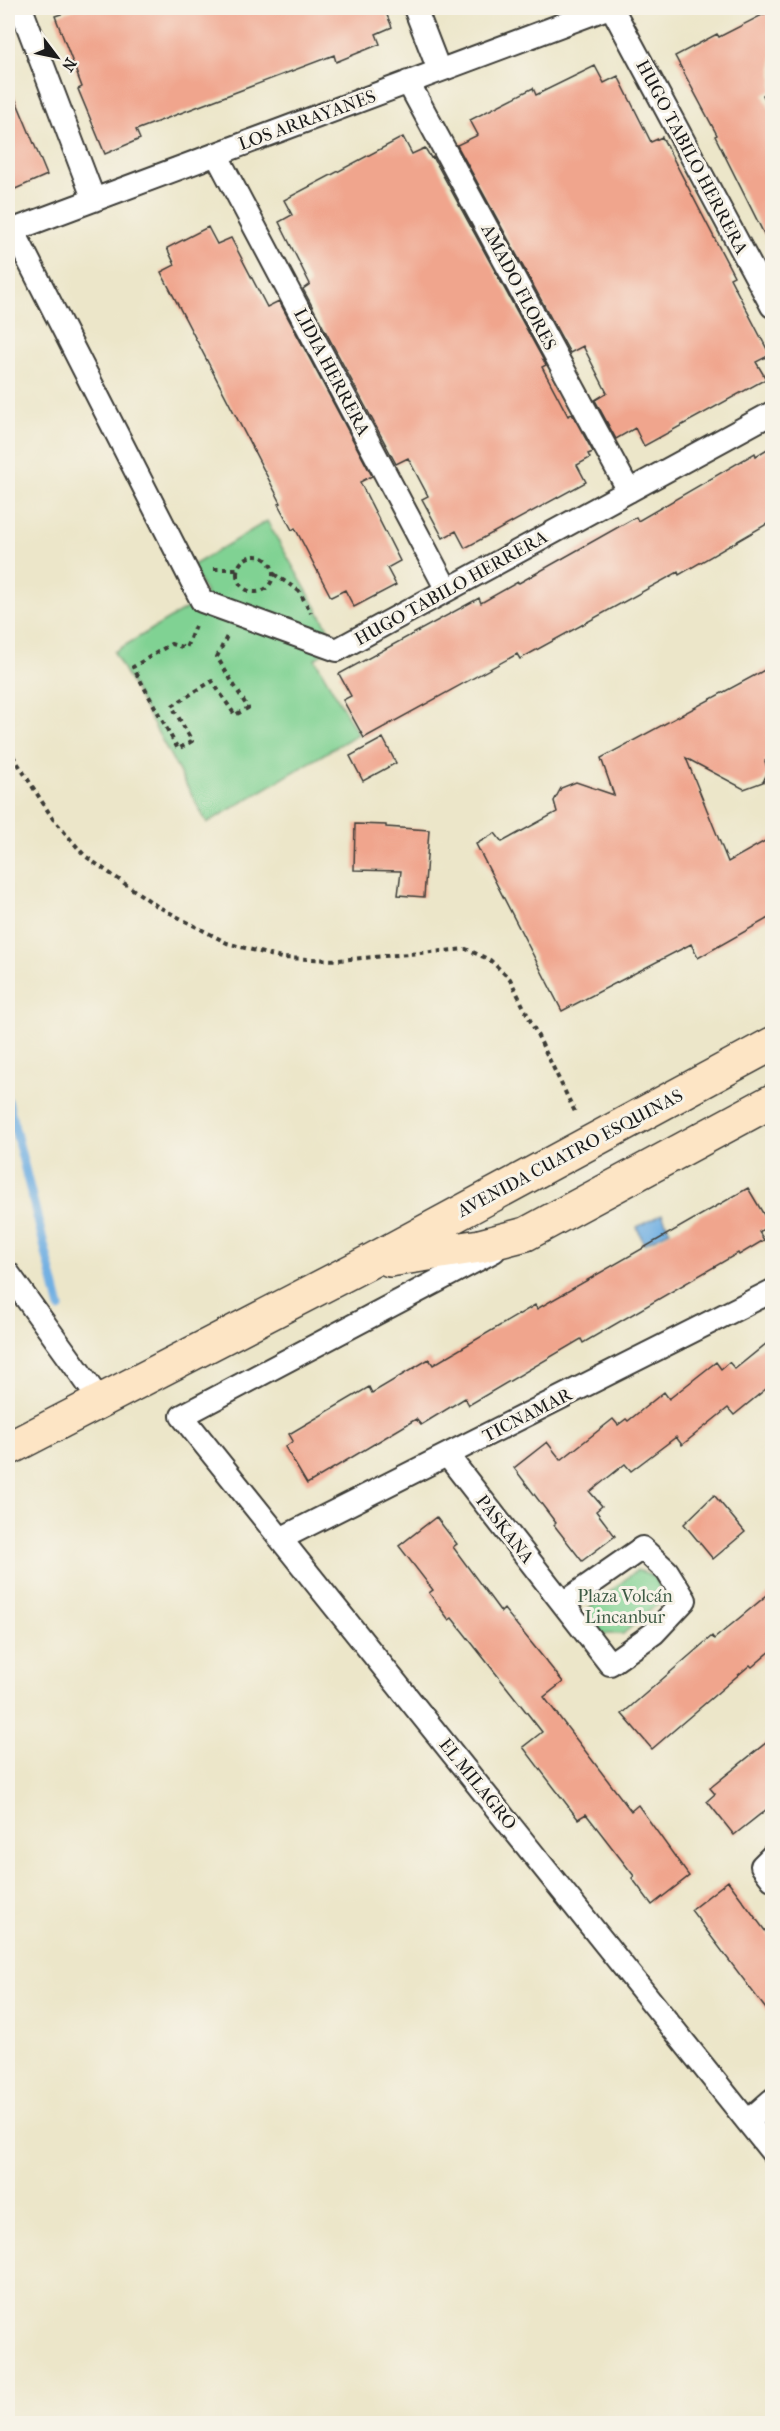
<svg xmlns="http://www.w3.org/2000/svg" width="780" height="2431" font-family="'IM FELL French Canon',serif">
<rect width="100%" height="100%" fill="#f7f3e8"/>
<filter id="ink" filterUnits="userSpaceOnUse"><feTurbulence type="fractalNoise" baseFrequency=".0167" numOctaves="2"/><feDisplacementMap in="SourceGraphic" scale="12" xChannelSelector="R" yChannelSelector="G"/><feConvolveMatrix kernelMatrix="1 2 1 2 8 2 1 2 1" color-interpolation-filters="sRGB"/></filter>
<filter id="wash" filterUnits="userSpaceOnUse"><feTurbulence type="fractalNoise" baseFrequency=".008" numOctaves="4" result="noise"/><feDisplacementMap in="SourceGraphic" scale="24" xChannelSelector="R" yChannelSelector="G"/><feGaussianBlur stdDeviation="1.35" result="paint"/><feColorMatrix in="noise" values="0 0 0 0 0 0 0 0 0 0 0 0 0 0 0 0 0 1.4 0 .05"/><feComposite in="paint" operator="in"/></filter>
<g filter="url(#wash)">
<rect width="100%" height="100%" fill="#ece6c9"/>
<!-- green -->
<path fill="#80d293" stroke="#4e7758" stroke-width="1.5" d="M 267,521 L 337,644 L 315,659 L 358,734 L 207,823 L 114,652 L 207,596 L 192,566 Z
M 637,1570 C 659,1576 659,1580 661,1601 L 623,1634 L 603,1634 L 590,1624 L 587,1610 Z"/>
<!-- water -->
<path fill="#6fafe2" stroke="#46667f" stroke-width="1.5" d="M 662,1214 L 670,1231 L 644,1244 L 637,1227 Z"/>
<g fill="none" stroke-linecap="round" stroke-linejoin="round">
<!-- stream -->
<path stroke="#6fafe2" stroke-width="9" d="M 8,1101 L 60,1308"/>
</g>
<g id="blocks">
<!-- building -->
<path fill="#f0a58d" d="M 79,8 L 384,8 L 392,27 L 376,34 L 380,44 L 336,62 L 334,55 L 136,130 L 140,139 L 105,154 L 78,89 L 82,87 L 55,16 Z
M 772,10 L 772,90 L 763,95 L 772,114 L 772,250 L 715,136 L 717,135 L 675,56 L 717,34 L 719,37 Z
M 595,66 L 604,83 L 618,76 L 651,142 L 662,137 L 734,276 L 730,278 L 770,355 L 756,362 L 766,379 L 644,446 L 635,428 L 616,439 L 595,400 L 607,393 L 583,346 L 570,353 L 457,145 L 478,135 L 470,120 L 533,88 L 536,95 Z
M 8,81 L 47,175 L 13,190 L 8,176 Z
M 403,137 L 412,154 L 425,148 L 431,158 L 433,157 L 546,365 L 542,367 L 568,416 L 572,414 L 593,452 L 588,454 L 590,458 L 577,465 L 586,482 L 465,548 L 456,531 L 443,538 L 422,499 L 428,496 L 408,458 L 396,464 L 303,289 L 310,284 L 279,222 L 292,215 L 284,200 Z
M 208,227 L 217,244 L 231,238 L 267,307 L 279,301 L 372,476 L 360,482 L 400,561 L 387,568 L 396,585 L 354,607 L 345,590 L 331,597 L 295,528 L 292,530 L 278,504 L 281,503 L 161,272 L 175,265 L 167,248 Z
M 772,446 L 772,521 L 679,575 L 678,572 L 520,659 L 517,654 L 364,738 L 343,700 L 351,696 L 339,674 L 479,598 L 481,603 L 518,582 L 519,583 L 636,517 L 638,521 L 755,453 L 756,456 Z
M 772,666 L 772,757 L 765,761 L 768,771 L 763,782 L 744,789 L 686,758 L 728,862 L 772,837 L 772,916 L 698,958 L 691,944 L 562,1011 L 476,844 L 495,833 L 502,842 L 557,812 L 554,801 L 561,788 L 576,782 L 614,795 L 601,758 Z
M 383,738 L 396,763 L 363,781 L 350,756 Z
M 355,824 L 386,825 L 386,827 L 429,830 L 424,897 L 398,895 L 401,871 L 354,870 Z
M 748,1188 L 770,1225 L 759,1232 L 764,1240 L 739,1255 L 738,1253 L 583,1343 L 581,1339 L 469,1405 L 465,1398 L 421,1425 L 416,1419 L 307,1484 L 285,1447 L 293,1441 L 289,1434 L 369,1387 L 372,1393 L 429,1359 L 433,1365 L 535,1305 L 537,1309 Z
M 772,1339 L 772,1384 L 734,1415 L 728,1408 L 682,1445 L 676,1437 L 631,1471 L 625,1464 L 590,1492 L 602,1506 L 596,1511 L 615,1536 L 582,1561 L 554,1525 L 556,1523 L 514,1468 L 547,1442 L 561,1460 L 613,1419 L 618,1425 L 626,1419 L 628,1421 L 664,1392 L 669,1399 L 716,1362 L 721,1369 L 729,1362 L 735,1369 Z
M 714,1495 L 745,1532 L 713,1559 L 684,1524 Z
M 436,1517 L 457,1544 L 453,1547 L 501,1612 L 504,1609 L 563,1682 L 544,1697 L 631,1811 L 638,1805 L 689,1876 L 652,1905 L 632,1878 L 634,1876 L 586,1814 L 578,1819 L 523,1747 L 542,1732 L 452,1618 L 449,1620 L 429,1593 L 433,1590 L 399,1546 Z
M 772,1591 L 772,1650 L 752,1667 L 750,1665 L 652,1749 L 622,1714 L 712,1636 L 714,1639 Z
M 772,1738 L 772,1805 L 734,1835 L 707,1801 L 715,1794 L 710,1788 Z
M 728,1881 L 772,1940 L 772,2017 L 691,1910 Z"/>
</g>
</g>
<g filter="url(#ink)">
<use href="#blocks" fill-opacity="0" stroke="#3b3a36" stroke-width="1.5"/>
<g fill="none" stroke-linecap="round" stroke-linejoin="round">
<!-- street casing -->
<g stroke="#3b3a36" stroke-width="26">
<path id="street" d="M 21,8 L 94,200
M 415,8 L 439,70
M 612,8 L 772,306
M 408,82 L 629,491
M 216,154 L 447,590
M 13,230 L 202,601 L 337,650 L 772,413
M 8,232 L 607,8
M 494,1251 L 182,1416 L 772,2152
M 8,1273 L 101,1402
M 448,1456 L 610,1664 L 654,1633 L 685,1600 L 667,1571 L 642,1548 L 563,1603
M 282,1538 L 772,1291
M 772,1856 L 762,1866 L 772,1879
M 748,2121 L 772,2100"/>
</g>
<!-- secondary casing -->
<g stroke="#3b3a36" stroke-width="36">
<path id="secondary" d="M 390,1260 L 480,1246 L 526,1234 L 772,1101
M 8,1449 L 367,1263 L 772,1044"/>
</g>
<!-- path -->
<path stroke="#3b3a36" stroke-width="4" stroke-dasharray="4.5 4.5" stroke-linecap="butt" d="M237 574a18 18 0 1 1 36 0a18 18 0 1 1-36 0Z
M 214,569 L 237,569
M 274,574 L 299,591 L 311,613
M 195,626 L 186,648 L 171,644 L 133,667 L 178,749 L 192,741 L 172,706 L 212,681 L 235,715 L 248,708 L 217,657 L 227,636
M 8,748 L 53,819 L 85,856 L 157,906 L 227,943 L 281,958 L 339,960 L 466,949 L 490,960 L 510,979 L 576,1114"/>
<!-- street -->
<use href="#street" stroke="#fff" stroke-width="22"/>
<!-- secondary -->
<use href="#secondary" stroke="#fde5c5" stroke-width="33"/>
</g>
</g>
<g text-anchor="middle" stroke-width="6" stroke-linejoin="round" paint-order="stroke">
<!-- street labels -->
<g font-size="18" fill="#1c1c1c" stroke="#f7f3e8">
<text transform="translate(307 120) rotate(-20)" y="6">LOS ARRAYANES</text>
<text transform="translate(692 157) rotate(62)" y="6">HUGO TABILO HERRERA</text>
<text transform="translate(519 287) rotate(62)" y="6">AMADO FLORES</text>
<text transform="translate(332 372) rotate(62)" y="6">LIDIA HERRERA</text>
<text transform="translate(451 588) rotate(-29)" y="6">HUGO TABILO HERRERA</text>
<text transform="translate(570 1153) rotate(-28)" y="6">AVENIDA CUATRO ESQUINAS</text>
<text transform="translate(527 1415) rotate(-27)" y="6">TICNAMAR</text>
<text transform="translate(505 1529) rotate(52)" y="6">PASKANA</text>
<text transform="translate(478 1784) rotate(51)" y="6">EL MILAGRO</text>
</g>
<!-- park labels -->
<g font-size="18" fill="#3f5c46" stroke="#f7f3e8">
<text x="625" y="1602">Plaza Volcán<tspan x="625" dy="21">Lincanbur</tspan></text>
</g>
</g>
<!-- margin -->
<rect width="780" height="2431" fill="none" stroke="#f7f3e8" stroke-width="30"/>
<!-- north arrow -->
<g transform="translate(57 57) rotate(122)" stroke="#f7f3e8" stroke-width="4.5" paint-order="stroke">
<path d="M0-4.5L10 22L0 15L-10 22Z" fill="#1c1c1c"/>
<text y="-9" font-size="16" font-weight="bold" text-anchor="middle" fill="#1c1c1c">N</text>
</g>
</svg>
